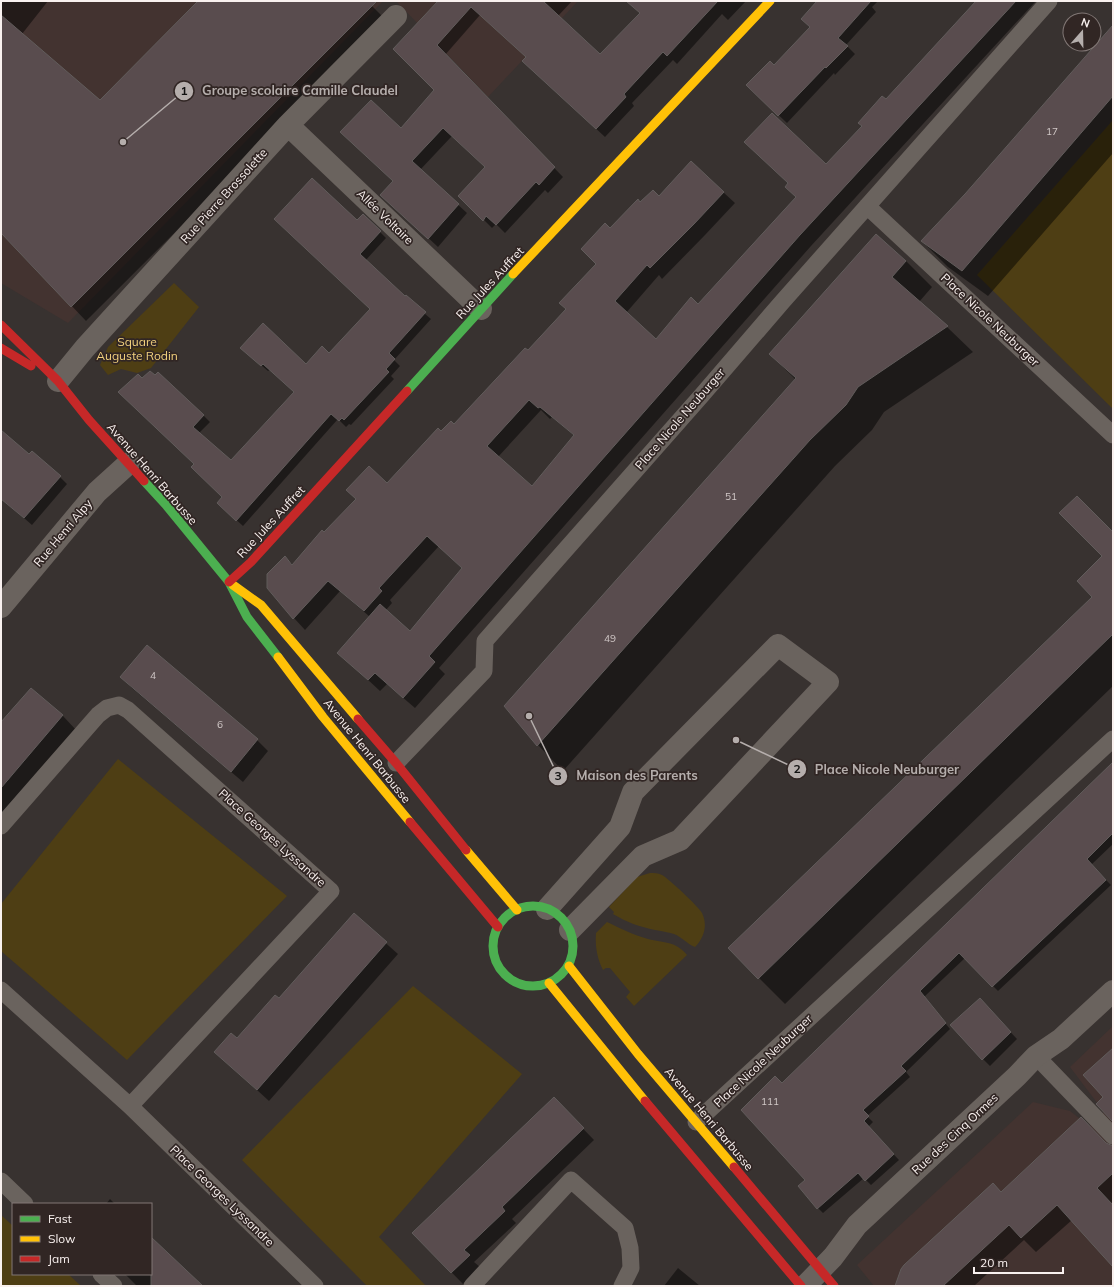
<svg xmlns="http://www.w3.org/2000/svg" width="1114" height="1287" font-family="Mulish,sans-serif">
<rect width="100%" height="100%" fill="#383230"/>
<!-- built -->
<path fill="#433330" d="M 1,1 L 383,1 L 68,323 L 1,283 Z
M 396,1 L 578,1 L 488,97 Z
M 1113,1026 L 1113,1286 L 874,1286 L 857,1265 L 1033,1102 L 1070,1111 L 1089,1126 L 1104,1112 L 1070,1067 Z"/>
<!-- green -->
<path fill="#4e3e14" d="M 1113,120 L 1113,409 L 977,275 Z
M 174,283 L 199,307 L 151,368 L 137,373 L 121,369 L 108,375 L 100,365 L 108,347 Z
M 118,759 L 287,896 L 127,1060 L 1,951 L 1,904 Z
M 650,873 C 654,873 658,873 662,875 C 668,878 700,908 702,913 C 708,925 704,938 695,947 C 687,944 682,937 674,934 C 668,932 661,931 655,930 C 640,927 626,922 613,914 L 614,912 L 609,907 L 637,877 Z
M 607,922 C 620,928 633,935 648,939 C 664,943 676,941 687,955 L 634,1006 L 626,997 L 630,992 L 610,968 L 606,968 L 603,970 C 597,958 595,946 596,933 Z
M 413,986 L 522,1074 L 379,1237 L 426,1286 L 367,1286 L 242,1160 Z
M 1,1215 L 13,1226 L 13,1274 L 68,1274 L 81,1286 L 1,1286 Z"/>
<!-- shadow -->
<path fill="#0007" fill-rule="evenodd" d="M 1,1 L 48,1 L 22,34 L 100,101 L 200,1 L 367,1 L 387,21 L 86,321 L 1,231 Z
M 439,1 L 572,1 L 558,16 L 600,56 L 641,13 L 644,1 L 746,1 L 728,20 L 722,14 L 677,64 L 673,60 L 632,103 L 634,106 L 605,137 L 532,69 L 527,57 L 480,15 L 445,55 L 563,177 L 548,193 L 545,190 L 505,233 L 496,224 L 492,228 L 460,196 L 486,167 L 452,136 L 420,170 L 467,213 L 438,247 L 408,219 L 407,220 L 381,195 L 394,181 L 401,130 L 436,90 L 395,49 Z
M 829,1 L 878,1 L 872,7 L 876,12 L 846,45 L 855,54 L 835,75 L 834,73 L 787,123 L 755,93 L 774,67 L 812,27 Z
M 977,1 L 1036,1 L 811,246 L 439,668 L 445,674 L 415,708 L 387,684 L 380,691 L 339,653 L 370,617 L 340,591 L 305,630 L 294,618 L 285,557 L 293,565 L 324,534 L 387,485 L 441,432 L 454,425 L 528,352 L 567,309 L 597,264 L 610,229 L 640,203 L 659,197 L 723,192 L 735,203 L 705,235 L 662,279 L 659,275 L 626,313 L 656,340 L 698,305 ZM 541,410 L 550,419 L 552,417 L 575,436 L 532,487 L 498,457 ZM 439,546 L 463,569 L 410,632 L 386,610 L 392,603 L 390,600 Z
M 1113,27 L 1113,153 L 988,296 L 948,267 L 922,241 L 965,195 Z
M 363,215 L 386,238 L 365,261 L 405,297 L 431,319 L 394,360 L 400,366 L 391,376 L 394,379 L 351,425 L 349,424 L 346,427 L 338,419 L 243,526 L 218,503 L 223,497 L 195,464 L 142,379 L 155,376 L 158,373 L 204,416 L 210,422 L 199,433 L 231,462 L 295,392 L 270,370 L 268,371 L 248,354 L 306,365 L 329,355 L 371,309 L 281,225 L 357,222 Z
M 876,235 L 906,261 L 932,287 L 919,302 L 947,327 L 973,352 L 884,412 L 872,430 L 835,466 L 563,771 L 538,745 L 795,379 L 770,354 Z
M 1,431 L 30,456 L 60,477 L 67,484 L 32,525 L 1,498 Z
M 1113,533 L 1113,686 L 785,1004 L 729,948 L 1093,597 L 1104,556 Z
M 121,677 L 257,740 L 268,751 L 243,782 L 132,688 Z
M 31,689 L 63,716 L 77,731 L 1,820 L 1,724 Z
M 1113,763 L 1113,844 L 1091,865 L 1111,885 L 998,991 L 965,958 L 924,997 L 950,1029 L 906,1072 L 910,1077 L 867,1116 L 873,1122 L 868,1127 L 899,1160 L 871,1185 L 864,1178 L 823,1213 L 818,1208 L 806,1180 L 782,1085 Z
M 354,915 L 398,954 L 269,1101 L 216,1052 L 237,1040 L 279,1000 Z
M 987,1007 L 1017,1039 L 990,1066 L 983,1059 Z
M 565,1110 L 594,1140 L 512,1219 L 516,1223 L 474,1262 L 480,1267 L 463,1284 L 413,1233 Z
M 1107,1145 L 1113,1147 L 1113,1202 L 1111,1203 L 1113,1205 L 1113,1265 L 1072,1220 L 1036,1252 L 1024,1240 L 974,1286 L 901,1286 L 1001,1193 Z
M 110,1199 L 115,1204 L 106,1204 Z
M 151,1238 L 201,1286 L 137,1286 L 125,1274 L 151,1274 Z
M 678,1268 L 700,1286 L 664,1286 Z"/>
<!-- building -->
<path fill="#594c4e" stroke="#615c5b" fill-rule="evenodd" d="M 198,1 L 377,1 L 71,307 L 1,233 L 1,15 L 100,100 Z
M 438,1 L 543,1 L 600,54 L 640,13 L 626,1 L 718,1 L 667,56 L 663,52 L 624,94 L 626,97 L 596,129 L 522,61 L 526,57 L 471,7 L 437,45 L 555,167 L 539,185 L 536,182 L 496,225 L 486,216 L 483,221 L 458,196 L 485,167 L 443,128 L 412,161 L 459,204 L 428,239 L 380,195 L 393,181 L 340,132 L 371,100 L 401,128 L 434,90 L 393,49 Z
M 817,1 L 871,1 L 838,38 L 848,46 L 826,68 L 825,67 L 778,116 L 746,85 L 770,61 L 774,65 L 810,27 L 801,19 Z
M 976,1 L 1016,1 L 800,235 L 429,656 L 435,662 L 403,698 L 375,673 L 368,680 L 337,653 L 380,604 L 410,631 L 462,568 L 427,536 L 379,588 L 382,591 L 364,611 L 328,581 L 293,619 L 267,588 L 267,574 L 285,556 L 292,565 L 322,530 L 324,532 L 356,499 L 346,490 L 369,466 L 387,483 L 438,428 L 441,431 L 451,421 L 454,424 L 525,348 L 528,350 L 566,309 L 559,303 L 596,264 L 581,249 L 605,223 L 610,228 L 638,199 L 640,202 L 653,190 L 659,196 L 691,161 L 724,192 L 694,224 L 650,268 L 647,265 L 615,301 L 656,339 L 691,297 L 698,304 L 796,197 L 785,187 L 788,183 L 744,142 L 772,113 L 826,164 L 862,126 L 858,123 L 882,96 L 886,99 ZM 529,400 L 538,408 L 540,407 L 574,435 L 532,486 L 487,446 Z
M 1113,25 L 1113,96 L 962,271 L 921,241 L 965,194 Z
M 312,178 L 357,220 L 363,214 L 381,231 L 360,254 L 405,296 L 406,295 L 426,312 L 389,353 L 395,359 L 386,369 L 389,372 L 344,420 L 342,418 L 339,421 L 331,414 L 236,521 L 217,503 L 222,497 L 191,467 L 194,464 L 118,392 L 138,374 L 142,378 L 150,371 L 155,375 L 158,372 L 204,415 L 193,427 L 231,460 L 294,392 L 263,364 L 261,366 L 240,348 L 263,323 L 306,364 L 322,346 L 329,353 L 370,309 L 274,219 Z
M 876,234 L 906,261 L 892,277 L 948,326 L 858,387 L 846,405 L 810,440 L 537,746 L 504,706 L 796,378 L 769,354 Z
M 1,430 L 29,454 L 32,451 L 61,476 L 24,518 L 1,499 Z
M 1077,496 L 1113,532 L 1113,634 L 758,979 L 728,948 L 1092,597 L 1077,581 L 1102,556 L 1059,513 Z
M 147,645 L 258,739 L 231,772 L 120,677 Z
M 31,688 L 63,715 L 1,788 L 1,722 Z
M 1113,762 L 1113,833 L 1087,859 L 1106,880 L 992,987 L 959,953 L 920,991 L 946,1023 L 901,1066 L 906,1071 L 863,1110 L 869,1116 L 864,1121 L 894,1154 L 865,1181 L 858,1173 L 817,1209 L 798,1186 L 805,1180 L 741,1110 L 775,1076 L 782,1083 Z
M 354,913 L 387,942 L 257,1090 L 214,1052 L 231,1033 L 237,1038 L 275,995 L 279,998 Z
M 980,998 L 1011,1032 L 982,1060 L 950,1025 Z
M 1113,1048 L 1113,1122 L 1096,1104 L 1103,1097 L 1083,1075 Z
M 554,1097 L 584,1128 L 502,1207 L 505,1211 L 464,1250 L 470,1255 L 451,1273 L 412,1233 Z
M 1081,1117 L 1106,1143 L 1113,1146 L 1113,1173 L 1097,1188 L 1113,1205 L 1113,1267 L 1057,1205 L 1021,1238 L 1009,1225 L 943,1286 L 895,1286 L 901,1269 L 904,1265 L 993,1183 L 1001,1192 Z
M 151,1237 L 203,1286 L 151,1286 Z"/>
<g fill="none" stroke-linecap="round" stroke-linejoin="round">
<!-- lane -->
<path stroke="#6a635e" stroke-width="17" d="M 867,206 L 1113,435
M 396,763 L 484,671 L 485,641 L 702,395 L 783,301 L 1049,1
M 1,826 L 98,715 L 107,708 L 119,705 L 128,710 L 331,891 L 130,1106
M 1,990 L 130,1106 L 315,1286
M 1036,1056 L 1113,1136
M 696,1122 L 1113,739
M 1,1181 L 25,1204
M 101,1274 L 114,1286
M 472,1286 L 571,1180 L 625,1228 L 630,1248 L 631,1268 L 622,1286"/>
<!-- street -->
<path stroke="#6a635e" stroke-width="22" d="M 288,125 L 481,309
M 58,381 L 85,348 L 288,125 L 396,16
M 1,607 L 97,492 L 129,463
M 547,909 L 620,827 L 633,792 L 778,645 L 828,682 L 680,840 L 643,856 L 570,930
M 805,1286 L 833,1257 L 857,1225 L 1017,1076 L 1036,1056 L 1061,1039 L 1113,991"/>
<!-- fast -->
<path stroke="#4caf50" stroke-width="9" d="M 407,391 L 513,274
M 144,481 L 166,505 L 229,582 L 247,617 L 278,657
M493 946a40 40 0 1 1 80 0a40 40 0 1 1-80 0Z"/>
<!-- slow -->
<path stroke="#ffc107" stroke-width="9" d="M 513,274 L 770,1
M 233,585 L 261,605 L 358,719
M 278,657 L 323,717 L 410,822
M 466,850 L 517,910
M 569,966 L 638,1054 L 734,1167
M 549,983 L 645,1101"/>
<!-- jam -->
<path stroke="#c62828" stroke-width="9" d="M 1,325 L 58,381 L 89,420 L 144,481
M 1,348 L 31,366
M 229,582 L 251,562 L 407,391
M 358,719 L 396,763 L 466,850
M 410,822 L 498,927
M 645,1101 L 801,1286
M 734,1167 L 834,1286"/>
</g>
<g text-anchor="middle" stroke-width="3.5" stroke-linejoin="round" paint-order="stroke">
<!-- number labels -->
<g font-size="10" fill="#d1c8c7">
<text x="1052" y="135">17</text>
<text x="731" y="500">51</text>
<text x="610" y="642">49</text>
<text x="153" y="679">4</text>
<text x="220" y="728">6</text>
<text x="770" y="1105">111</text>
</g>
<!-- street labels -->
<g font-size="12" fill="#f9f1ef" stroke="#312624">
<text transform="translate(224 196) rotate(-48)" y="4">Rue Pierre Brossolette</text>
<text transform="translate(385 217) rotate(44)" y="4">Allée Voltaire</text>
<text transform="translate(490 283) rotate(-47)" y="4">Rue Jules Auffret</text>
<text transform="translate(990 320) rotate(43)" y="4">Place Nicole Neuburger</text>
<text transform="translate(680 419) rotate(-49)" y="4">Place Nicole Neuburger</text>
<text transform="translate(152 474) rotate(49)" y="4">Avenue Henri Barbusse</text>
<text transform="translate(271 522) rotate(-47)" y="4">Rue Jules Auffret</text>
<text transform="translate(63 533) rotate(-50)" y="4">Rue Henri Alpy</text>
<text transform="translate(367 751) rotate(51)" y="4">Avenue Henri Barbusse</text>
<text transform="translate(272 838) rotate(42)" y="4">Place Georges Lyssandre</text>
<text transform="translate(763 1061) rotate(-43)" y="4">Place Nicole Neuburger</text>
<text transform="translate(709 1119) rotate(50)" y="4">Avenue Henri Barbusse</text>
<text transform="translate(955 1134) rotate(-43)" y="4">Rue des Cinq Ormes</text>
<text transform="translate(222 1196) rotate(44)" y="4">Place Georges Lyssandre</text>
</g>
<!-- park labels -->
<g font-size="12" fill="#f2d17d" stroke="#312624">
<text x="137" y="346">Square<tspan x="137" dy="14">Auguste Rodin</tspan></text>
</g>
</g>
<!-- callouts -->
<path fill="none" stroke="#b5aeac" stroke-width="1.5" d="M123 142L184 91M736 740L797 769M529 716L558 776"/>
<g fill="#b5aeac" stroke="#312624" stroke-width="1.5">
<circle cx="123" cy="142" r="4"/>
<circle cx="736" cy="740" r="4"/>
<circle cx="529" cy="716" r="4"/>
<circle cx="184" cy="91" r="10"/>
<circle cx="797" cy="769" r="10"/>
<circle cx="558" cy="776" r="10"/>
</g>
<g font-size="12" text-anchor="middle" font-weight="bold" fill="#111">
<text x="184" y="95">1</text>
<text x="797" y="773">2</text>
<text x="558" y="780">3</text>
</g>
<g font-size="13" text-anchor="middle" font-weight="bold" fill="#b5aeac" stroke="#312624" stroke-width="3.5" stroke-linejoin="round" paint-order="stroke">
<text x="300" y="95">Groupe scolaire Camille Claudel</text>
<text x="887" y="774">Place Nicole Neuburger</text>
<text x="637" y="780">Maison des Parents</text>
</g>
<!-- border -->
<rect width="1114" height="1287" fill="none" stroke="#f9f1ef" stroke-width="4"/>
<!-- legend -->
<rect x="12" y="1203" width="140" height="72" fill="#312624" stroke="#817775"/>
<rect x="20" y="1216" width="20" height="6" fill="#4caf50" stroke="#817775"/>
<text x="48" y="1223" font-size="12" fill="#f9f1ef">Fast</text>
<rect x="20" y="1236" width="20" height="6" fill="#ffc107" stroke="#817775"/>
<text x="48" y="1243" font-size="12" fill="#f9f1ef">Slow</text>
<rect x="20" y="1256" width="20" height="6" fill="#c62828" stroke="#817775"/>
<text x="48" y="1263" font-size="12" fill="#f9f1ef">Jam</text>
<!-- north arrow -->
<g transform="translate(1082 32) rotate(20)"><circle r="19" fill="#312624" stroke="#817775"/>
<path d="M0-3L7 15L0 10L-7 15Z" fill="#b5aeac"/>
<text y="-6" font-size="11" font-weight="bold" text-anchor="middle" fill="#f9f1ef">N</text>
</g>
<!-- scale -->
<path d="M974 1267v6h89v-6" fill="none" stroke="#f9f1ef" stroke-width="2"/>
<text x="980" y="1267" font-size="12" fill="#f9f1ef" stroke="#312624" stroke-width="3" paint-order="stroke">20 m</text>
</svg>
